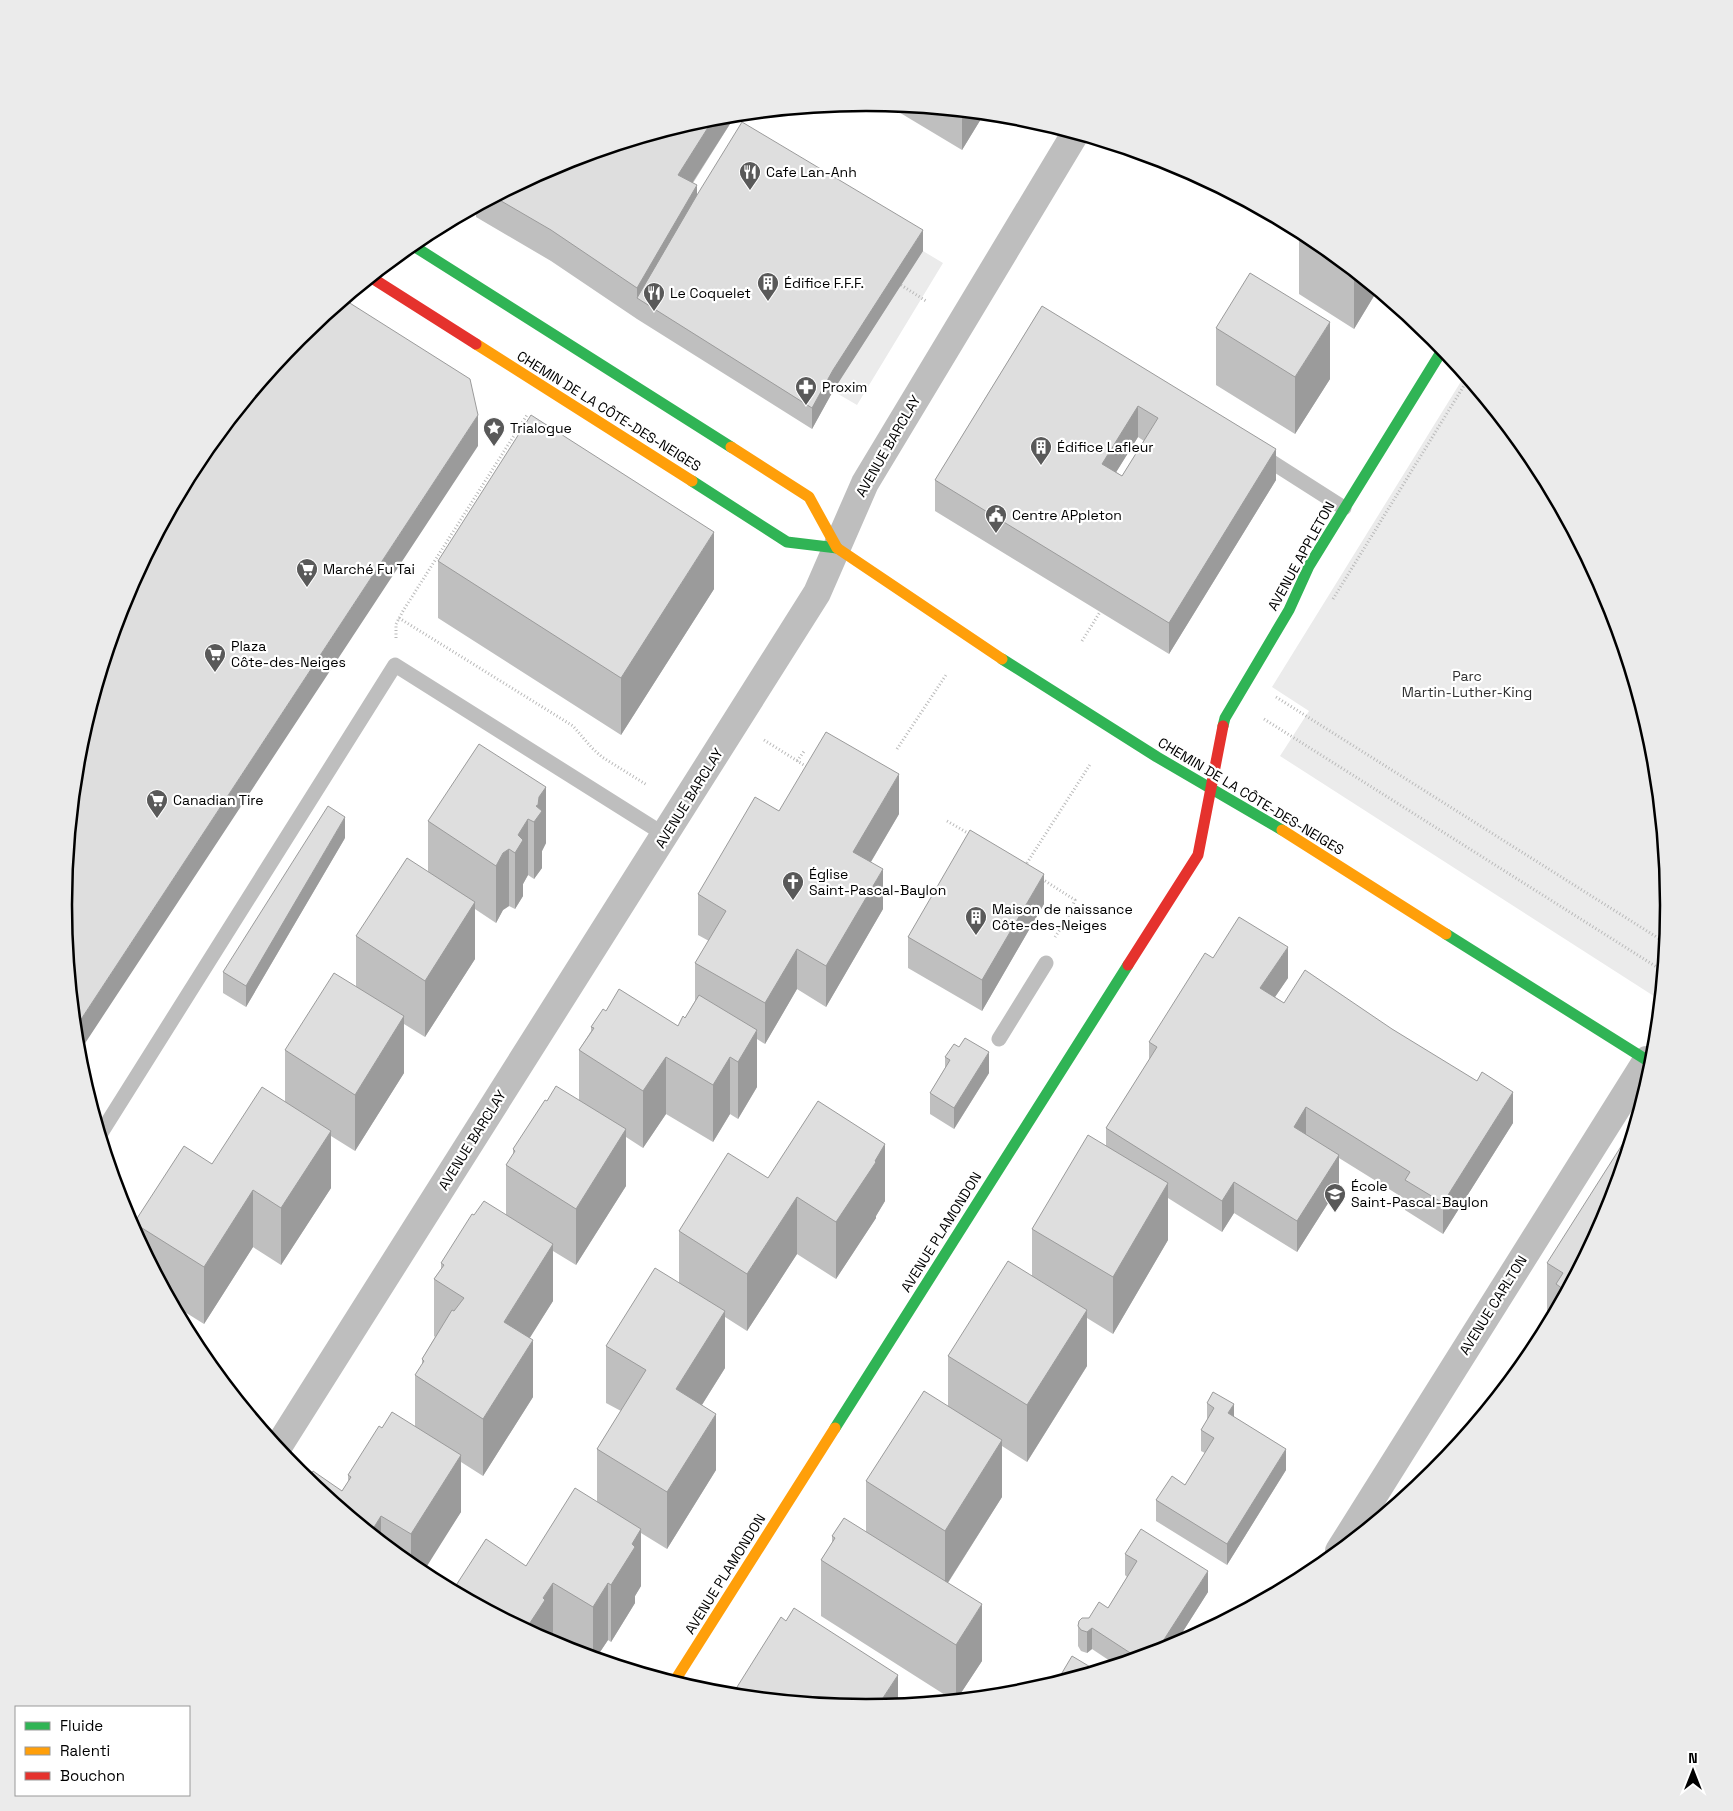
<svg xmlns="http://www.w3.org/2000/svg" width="1733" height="1811" font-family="'Space Grotesk',sans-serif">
<rect width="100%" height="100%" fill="#fff"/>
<!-- green -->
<path fill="#ebebeb" d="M 923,251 L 943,263 L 857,405 L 833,391 Z
M 1465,375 L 1534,460 L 1608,599 L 1654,749 L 1669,905 L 1660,1000 L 1280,756 L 1309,711 L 1272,687 Z"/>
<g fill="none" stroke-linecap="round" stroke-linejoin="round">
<!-- path -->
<path stroke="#b9b9b9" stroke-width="3" stroke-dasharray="1 2.5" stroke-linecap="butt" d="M 901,285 L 926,301
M 1333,599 L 1468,379
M 399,618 L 573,726 L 592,748 L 602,757 L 647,785
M 396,638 L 396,624 L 403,611 L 527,415
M 1082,641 L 1100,612
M 1276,697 L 1666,943
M 1264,719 L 1663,971
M 764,740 L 807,767
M 897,749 L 946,675
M 797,761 L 805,750
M 947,821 L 971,835
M 1025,866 L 1091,763
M 1042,879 L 1075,900 L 1066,921 L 1055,937"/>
<!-- lane -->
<path stroke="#bebebe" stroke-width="15" d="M 1259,454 L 1344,508
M 999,1039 L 1046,963
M 101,1133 L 395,665 L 665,835"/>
<!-- street -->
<path stroke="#bebebe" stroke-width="28" d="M 278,1447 L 817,593 L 865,483 L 1075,134
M 1339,1551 L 1647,1060"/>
<!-- fast -->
<path stroke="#30b455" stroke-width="11" d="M 412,245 L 731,447
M 692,481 L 787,542 L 837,548
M 1002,659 L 1157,757 L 1282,830
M 1223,726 L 1225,718 L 1289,610 L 1309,566 L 1443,349
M 1446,934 L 1653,1064
M 835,1428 L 1128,965"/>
<!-- slow -->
<path stroke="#ff9f0a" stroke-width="11" d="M 476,344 L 692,481
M 731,447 L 809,497 L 837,548 L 1002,659
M 1282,830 L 1446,934
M 674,1682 L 835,1428"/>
<!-- jam -->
<path stroke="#e5322d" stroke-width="11" d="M 372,278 L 476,344
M 1128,965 L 1198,855 L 1223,726"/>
</g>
<!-- wall -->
<path fill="#bfbfbf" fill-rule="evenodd" d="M 887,105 L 984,114 L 962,150 Z
M 735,116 L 693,183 L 697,195 L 923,251 L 833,391 L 812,429 L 637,319 L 551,261 L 476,217 L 476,208 L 560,164 Z
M 1299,237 L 1313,238 L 1377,291 L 1354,329 L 1299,294 Z
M 1042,306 L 1276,480 L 1169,654 L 935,511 L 935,480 ZM 1138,437 L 1144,441 L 1122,476 L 1116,472 Z
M 1216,328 L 1330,379 L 1295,434 L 1216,385 Z
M 438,561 L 714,589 L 621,735 L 438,618 Z
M 546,787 L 546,843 L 542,851 L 542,868 L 534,879 L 528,875 L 523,884 L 523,896 L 515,909 L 509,906 L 503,910 L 496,923 L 475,909 L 475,959 L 425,1037 L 404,1024 L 404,1073 L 355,1151 L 331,1136 L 331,1188 L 281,1265 L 253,1247 L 204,1324 L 180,1309 L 180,1317 L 134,1231 L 134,1223 L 212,1164 L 285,1101 L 285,1050 L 356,987 L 356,936 L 428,872 L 428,821 Z
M 779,811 L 899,814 L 871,862 L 883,909 L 826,1007 L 797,989 L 765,1044 L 757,1039 L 757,1087 L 738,1119 L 730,1114 L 713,1142 L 666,1114 L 643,1148 L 626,1137 L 626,1186 L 576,1265 L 553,1251 L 553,1301 L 529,1338 L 533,1397 L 483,1476 L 461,1462 L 461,1512 L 420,1573 L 308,1480 L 342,1491 L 348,1482 L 348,1475 L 382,1428 L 415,1426 L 415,1375 L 422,1365 L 422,1359 L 435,1337 L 434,1336 L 434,1279 L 441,1269 L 441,1263 L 474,1215 L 506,1215 L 506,1165 L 513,1155 L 513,1149 L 547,1101 L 579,1100 L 579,1050 L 591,1031 L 591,1027 L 606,1011 L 678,1026 L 685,1018 L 695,1001 L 695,963 L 709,941 L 698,935 L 698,894 Z
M 345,838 L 246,1007 L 223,993 L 223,972 Z
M 1044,904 L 982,1011 L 908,968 L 908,937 Z
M 1213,958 L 1288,978 L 1275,997 L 1284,1003 L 1513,1123 L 1443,1234 L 1405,1210 L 1405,1199 L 1339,1158 L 1339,1186 L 1297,1252 L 1234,1213 L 1222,1232 L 1168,1198 L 1168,1240 L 1113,1334 L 1087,1318 L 1087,1366 L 1027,1462 L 1002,1446 L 1002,1497 L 948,1583 L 982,1661 L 957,1699 L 953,1700 L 821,1616 L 821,1560 L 832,1543 L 832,1536 L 866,1532 L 866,1481 L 948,1406 L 948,1356 L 1032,1276 L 1032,1229 L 1106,1146 L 1106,1128 L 1149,1060 L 1149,1042 Z
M 945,1057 L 989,1073 L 954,1129 L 930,1114 L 930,1093 L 945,1068 Z
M 768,1178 L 885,1201 L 876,1216 L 876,1218 L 836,1279 L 797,1254 L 747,1331 L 725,1317 L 725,1368 L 702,1405 L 716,1470 L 667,1549 L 641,1533 L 641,1586 L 635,1596 L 635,1603 L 611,1642 L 608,1640 L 596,1658 L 571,1651 L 553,1640 L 551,1643 L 453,1590 L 526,1566 L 597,1502 L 597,1449 L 621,1411 L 606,1403 L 606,1346 L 679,1282 L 679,1231 Z
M 1608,1213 L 1550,1322 L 1547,1319 L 1547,1263 Z
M 1207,1403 L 1234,1417 L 1286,1470 L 1227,1565 L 1156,1521 L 1156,1500 L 1185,1485 L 1205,1453 L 1201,1451 L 1201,1430 L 1207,1420 Z
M 1125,1554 L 1208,1592 L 1173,1647 L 1116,1665 L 1092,1649 L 1087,1653 L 1081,1651 L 1078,1646 L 1078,1626 L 1089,1618 L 1108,1608 L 1127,1577 L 1125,1575 Z"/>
<!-- shaded-wall -->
<path fill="#9b9b9b" d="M 962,112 L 984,114 L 962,150 Z
M 735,116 L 678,205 L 678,175 L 714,118 Z
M 697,185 L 697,216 L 637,298 L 637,288 Z
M 923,230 L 923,251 L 833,391 L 812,429 L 812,408 L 833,370 Z
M 1354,272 L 1377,291 L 1354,329 Z
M 1330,322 L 1330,379 L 1295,434 L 1295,377 Z
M 1138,406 L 1138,437 L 1102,495 L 1102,464 Z
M 478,415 L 478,446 L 78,1054 L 76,1027 Z
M 1276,449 L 1276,480 L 1169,654 L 1169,623 Z
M 714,532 L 714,589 L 621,735 L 621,678 Z
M 899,774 L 899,814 L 853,892 L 853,852 Z
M 546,787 L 546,843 L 542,851 L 542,868 L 534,879 L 534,822 L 536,806 L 539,797 Z
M 345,817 L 345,838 L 246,1007 L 246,986 Z
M 528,819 L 528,875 L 523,884 L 523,896 L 515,909 L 515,853 L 518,835 Z
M 509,849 L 509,906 L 503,910 L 496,923 L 496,866 L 503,853 Z
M 883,869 L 883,909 L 826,1007 L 826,966 Z
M 1044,874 L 1044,904 L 982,1011 L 982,980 Z
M 475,902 L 475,959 L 425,1037 L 425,981 Z
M 1288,947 L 1288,978 L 1260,1019 L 1260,988 Z
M 797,949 L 797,989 L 765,1044 L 765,1003 Z
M 404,1016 L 404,1073 L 355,1151 L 355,1095 Z
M 757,1030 L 757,1087 L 738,1119 L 738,1062 Z
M 989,1052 L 989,1073 L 954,1129 L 954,1108 Z
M 666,1057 L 666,1114 L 643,1148 L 643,1091 Z
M 730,1057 L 730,1114 L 713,1142 L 713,1085 Z
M 1513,1092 L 1513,1123 L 1443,1234 L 1443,1203 Z
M 1306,1107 L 1306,1138 L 1294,1127 Z
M 626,1129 L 626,1186 L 576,1265 L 576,1209 Z
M 331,1131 L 331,1188 L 281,1265 L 281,1208 Z
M 885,1144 L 885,1201 L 876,1216 L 876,1218 L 836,1279 L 836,1222 Z
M 1339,1155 L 1339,1186 L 1297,1252 L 1297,1221 Z
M 1234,1182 L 1234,1213 L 1222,1232 L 1222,1201 Z
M 1168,1183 L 1168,1240 L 1113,1334 L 1113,1277 Z
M 253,1190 L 253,1247 L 204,1324 L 204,1267 Z
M 797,1197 L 797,1254 L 747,1331 L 747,1274 Z
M 553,1244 L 553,1301 L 504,1379 L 504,1322 Z
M 180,1302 L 180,1317 L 176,1308 Z
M 1087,1310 L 1087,1366 L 1027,1462 L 1027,1405 Z
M 725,1311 L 725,1368 L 676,1446 L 676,1389 Z
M 533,1340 L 533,1397 L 483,1476 L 483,1419 Z
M 1234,1404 L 1234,1425 L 1228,1413 Z
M 716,1414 L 716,1470 L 667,1549 L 667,1492 Z
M 1002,1440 L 1002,1497 L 945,1587 L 945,1531 Z
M 1286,1449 L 1286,1470 L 1227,1565 L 1227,1544 Z
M 461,1455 L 461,1512 L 422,1574 L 411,1565 L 411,1534 Z
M 381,1516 L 381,1541 L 371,1532 Z
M 641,1529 L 641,1586 L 635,1596 L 635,1603 L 611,1642 L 611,1585 L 632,1544 Z
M 1208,1571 L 1208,1592 L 1173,1647 L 1156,1652 Z
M 553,1583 L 553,1640 L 551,1643 L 526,1629 L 543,1598 Z
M 608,1583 L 608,1640 L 596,1658 L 593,1657 L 593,1607 Z
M 982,1604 L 982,1661 L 957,1699 L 956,1699 L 956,1645 Z
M 1092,1628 L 1092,1649 L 1087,1653 L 1087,1632 Z
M 898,1675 L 898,1705 L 877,1707 Z"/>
<!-- building -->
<path fill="#dedede" stroke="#9b9b9b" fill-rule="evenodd" d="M 710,118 L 714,118 L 678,175 L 697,185 L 637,288 L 551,230 L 496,198 L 560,164 Z
M 742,122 L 923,230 L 833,370 L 812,408 L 637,298 L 697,195 Z
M 1302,233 L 1313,238 L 1354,272 L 1299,237 Z
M 1250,273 L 1330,322 L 1295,377 L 1216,328 Z
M 345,300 L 470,379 L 478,415 L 76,1027 L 64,905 L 79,749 L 125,598 L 199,459 L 299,338 Z
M 1042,306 L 1276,449 L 1169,623 L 935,480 ZM 1138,406 L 1158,418 L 1122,476 L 1102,464 Z
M 531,415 L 714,532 L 621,678 L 438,561 Z
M 826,732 L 899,774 L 853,852 L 883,869 L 826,966 L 797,949 L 765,1003 L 695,963 L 726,911 L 698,894 L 755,797 L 779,811 Z
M 479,744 L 546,787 L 539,797 L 538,805 L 536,806 L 542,811 L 534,822 L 528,819 L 518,835 L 523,840 L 515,853 L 509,849 L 503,853 L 496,866 L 428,821 Z
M 328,806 L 345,817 L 246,986 L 223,972 Z
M 970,830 L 1044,874 L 982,980 L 908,937 Z
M 407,858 L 475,902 L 425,981 L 356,936 Z
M 1239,917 L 1288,947 L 1260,988 L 1284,1003 L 1305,970 L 1392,1029 L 1477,1081 L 1482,1072 L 1513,1092 L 1443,1203 L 1405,1180 L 1410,1172 L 1306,1107 L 1294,1127 L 1339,1155 L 1297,1221 L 1234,1182 L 1222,1201 L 1106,1128 L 1157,1047 L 1149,1042 L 1205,953 L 1213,958 Z
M 334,973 L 404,1016 L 355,1095 L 285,1050 Z
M 619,989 L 678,1026 L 683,1016 L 685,1018 L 699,995 L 757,1030 L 738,1062 L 730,1057 L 713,1085 L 666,1057 L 643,1091 L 579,1050 L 594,1028 L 591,1027 L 603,1009 L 606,1011 Z
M 965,1038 L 989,1052 L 954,1108 L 930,1093 L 950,1060 L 945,1057 L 954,1044 L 959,1047 Z
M 556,1086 L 626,1129 L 576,1209 L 506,1165 L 515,1151 L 513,1149 L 545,1100 L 547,1101 Z
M 262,1087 L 331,1131 L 281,1208 L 253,1190 L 204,1267 L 134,1223 L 184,1146 L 212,1164 Z
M 818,1101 L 885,1144 L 875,1161 L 876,1162 L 836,1222 L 797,1197 L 747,1274 L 679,1231 L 728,1153 L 768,1178 Z
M 1634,1126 L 1608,1213 L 1566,1291 L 1556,1284 L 1563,1273 L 1547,1263 Z
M 1088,1135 L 1168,1183 L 1113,1277 L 1032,1229 Z
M 484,1201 L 553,1244 L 504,1322 L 533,1340 L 483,1419 L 415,1375 L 424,1361 L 422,1359 L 452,1310 L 454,1311 L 464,1298 L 434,1279 L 444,1265 L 441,1263 L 472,1214 L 474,1215 Z
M 1008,1261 L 1087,1310 L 1027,1405 L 948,1356 Z
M 655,1268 L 725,1311 L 676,1389 L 716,1414 L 667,1492 L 597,1449 L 646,1370 L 606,1346 Z
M 168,1294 L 180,1302 L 176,1308 Z
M 924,1391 L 1002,1440 L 945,1531 L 866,1481 Z
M 1213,1392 L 1234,1404 L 1228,1413 L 1286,1449 L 1227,1544 L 1156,1500 L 1172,1476 L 1185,1485 L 1214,1438 L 1201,1430 L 1214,1408 L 1207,1403 Z
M 392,1412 L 461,1455 L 411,1534 L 381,1516 L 371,1532 L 308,1480 L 313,1471 L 342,1491 L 351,1477 L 348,1475 L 379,1426 L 382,1428 Z
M 575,1488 L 641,1529 L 632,1544 L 635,1547 L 611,1585 L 608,1583 L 593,1607 L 553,1583 L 543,1598 L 545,1600 L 526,1629 L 453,1590 L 486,1539 L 526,1566 Z
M 844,1518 L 982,1604 L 956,1645 L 821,1560 L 835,1538 L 832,1536 Z
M 1141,1529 L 1208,1571 L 1156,1652 L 1138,1658 L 1092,1628 L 1087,1632 L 1081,1630 L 1078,1626 L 1079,1621 L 1082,1618 L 1089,1618 L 1099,1602 L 1108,1608 L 1137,1561 L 1125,1554 Z
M 794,1608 L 898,1675 L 877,1707 L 866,1708 L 732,1695 L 781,1617 L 786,1621 Z
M 1072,1656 L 1097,1671 L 1056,1683 Z"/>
<!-- icons -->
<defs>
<g id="restaurant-pin" transform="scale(1.125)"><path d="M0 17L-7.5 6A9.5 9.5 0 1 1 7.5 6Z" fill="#595959" stroke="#fff"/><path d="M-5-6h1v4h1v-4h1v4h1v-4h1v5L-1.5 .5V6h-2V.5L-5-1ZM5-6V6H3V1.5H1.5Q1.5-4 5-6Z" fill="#fff"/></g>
<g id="building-pin" transform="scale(1.125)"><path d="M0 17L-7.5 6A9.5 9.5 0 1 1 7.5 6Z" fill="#595959" stroke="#fff"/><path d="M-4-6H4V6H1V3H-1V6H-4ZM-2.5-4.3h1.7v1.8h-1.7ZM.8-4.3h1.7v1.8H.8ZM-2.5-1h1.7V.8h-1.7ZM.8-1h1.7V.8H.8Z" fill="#fff"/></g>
<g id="pharmacy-pin" transform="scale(1.125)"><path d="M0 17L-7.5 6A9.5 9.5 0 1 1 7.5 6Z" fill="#595959" stroke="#fff"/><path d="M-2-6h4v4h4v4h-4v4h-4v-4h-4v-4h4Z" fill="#fff"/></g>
<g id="sight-pin" transform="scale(1.125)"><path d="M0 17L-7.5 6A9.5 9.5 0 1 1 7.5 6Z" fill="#595959" stroke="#fff"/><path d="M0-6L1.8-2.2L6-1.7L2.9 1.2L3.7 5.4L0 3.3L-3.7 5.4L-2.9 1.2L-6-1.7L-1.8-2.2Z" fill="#fff"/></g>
<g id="civic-pin" transform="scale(1.125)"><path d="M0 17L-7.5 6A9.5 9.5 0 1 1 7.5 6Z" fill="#595959" stroke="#fff"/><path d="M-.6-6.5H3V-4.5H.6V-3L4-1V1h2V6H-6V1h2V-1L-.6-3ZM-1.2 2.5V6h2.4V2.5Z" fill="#fff"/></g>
<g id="supermarket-pin" transform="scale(1.125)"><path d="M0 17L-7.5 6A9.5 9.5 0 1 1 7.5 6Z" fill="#595959" stroke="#fff"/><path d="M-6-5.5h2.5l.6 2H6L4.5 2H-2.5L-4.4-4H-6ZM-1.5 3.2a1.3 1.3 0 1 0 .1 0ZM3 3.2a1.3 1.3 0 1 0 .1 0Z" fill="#fff"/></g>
<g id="church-pin" transform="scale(1.125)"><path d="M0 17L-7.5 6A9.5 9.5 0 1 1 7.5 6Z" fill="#595959" stroke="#fff"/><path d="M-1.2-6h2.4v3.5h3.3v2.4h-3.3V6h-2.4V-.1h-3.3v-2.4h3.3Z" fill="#fff"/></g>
<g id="school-pin" transform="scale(1.125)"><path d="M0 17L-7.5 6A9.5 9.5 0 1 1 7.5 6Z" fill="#595959" stroke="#fff"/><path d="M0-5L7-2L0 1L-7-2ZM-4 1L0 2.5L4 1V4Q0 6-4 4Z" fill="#fff"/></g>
</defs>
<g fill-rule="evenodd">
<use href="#restaurant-pin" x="750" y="172"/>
<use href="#building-pin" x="768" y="283"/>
<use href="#restaurant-pin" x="654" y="293"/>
<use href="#pharmacy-pin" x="806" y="387"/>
<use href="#sight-pin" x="494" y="428"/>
<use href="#building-pin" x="1041" y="447"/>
<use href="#civic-pin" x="996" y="515"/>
<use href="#supermarket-pin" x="307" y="569"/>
<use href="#supermarket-pin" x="215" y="654"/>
<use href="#supermarket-pin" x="157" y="800"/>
<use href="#church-pin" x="793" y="882"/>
<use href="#building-pin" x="976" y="917"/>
<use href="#school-pin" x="1335" y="1194"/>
</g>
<g text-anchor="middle" stroke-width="4.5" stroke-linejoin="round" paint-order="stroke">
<!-- poi labels -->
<g font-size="14" fill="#000" stroke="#fff" text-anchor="start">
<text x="766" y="177">Cafe Lan-Anh</text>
<text x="784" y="288">Édifice F.F.F.</text>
<text x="670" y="298">Le Coquelet</text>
<text x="822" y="392">Proxim</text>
<text x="510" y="433">Trialogue</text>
<text x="1057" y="452">Édifice Lafleur</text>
<text x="1012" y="520">Centre APpleton</text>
<text x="323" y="574">Marché Fu Tai</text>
<text x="231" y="651">Plaza<tspan x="231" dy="16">Côte-des-Neiges</tspan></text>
<text x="173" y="805">Canadian Tire</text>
<text x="809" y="879">Église<tspan x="809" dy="16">Saint-Pascal-Baylon</tspan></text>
<text x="992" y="914">Maison de naissance<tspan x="992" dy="16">Côte-des-Neiges</tspan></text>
<text x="1351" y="1191">École<tspan x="1351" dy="16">Saint-Pascal-Baylon</tspan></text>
</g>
<!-- street labels -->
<g font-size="14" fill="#000" stroke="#fff">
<text transform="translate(609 411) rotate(32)" y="5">CHEMIN DE LA CÔTE-DES-NEIGES</text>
<text transform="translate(888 446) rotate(-60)" y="5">AVENUE BARCLAY</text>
<text transform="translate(1301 556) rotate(-61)" y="5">AVENUE APPLETON</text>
<text transform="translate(1251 796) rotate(31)" y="5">CHEMIN DE LA CÔTE-DES-NEIGES</text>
<text transform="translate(689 798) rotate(-58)" y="5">AVENUE BARCLAY</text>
<text transform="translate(472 1140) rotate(-58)" y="5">AVENUE BARCLAY</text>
<text transform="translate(941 1232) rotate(-58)" y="5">AVENUE PLAMONDON</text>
<text transform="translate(1493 1305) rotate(-58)" y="5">AVENUE CARLTON</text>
<text transform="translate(725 1574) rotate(-58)" y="5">AVENUE PLAMONDON</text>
</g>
<!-- park labels -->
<g font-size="14" fill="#313131" stroke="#fff">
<text x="1467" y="681">Parc<tspan x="1467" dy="16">Martin-Luther-King</tspan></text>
</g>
</g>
<!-- crop -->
<path d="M0 0H1733V1811H0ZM72 905a794 794 0 1 1 1588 0a794 794 0 1 1-1588 0Z" fill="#ebebeb" fill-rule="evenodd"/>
<path fill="none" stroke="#000" stroke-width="2.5" d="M72 905a794 794 0 1 1 1588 0a794 794 0 1 1-1588 0Z"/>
<!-- legend -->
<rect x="15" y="1706" width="175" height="90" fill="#ffffff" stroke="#999999"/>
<rect x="25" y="1722" width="25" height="8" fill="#30b455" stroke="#999999"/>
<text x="60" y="1731" font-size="15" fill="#000000">Fluide</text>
<rect x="25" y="1747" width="25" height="8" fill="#ff9f0a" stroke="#999999"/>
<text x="60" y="1756" font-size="15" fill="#000000">Ralenti</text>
<rect x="25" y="1772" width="25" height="8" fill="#e5322d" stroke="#999999"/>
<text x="60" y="1781" font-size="15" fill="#000000">Bouchon</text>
<!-- north arrow -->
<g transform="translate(1693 1771)" stroke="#ffffff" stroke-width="4" paint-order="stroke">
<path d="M0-4L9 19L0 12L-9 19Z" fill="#000000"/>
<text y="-8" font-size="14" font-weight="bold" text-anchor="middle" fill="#000000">N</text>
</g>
</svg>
